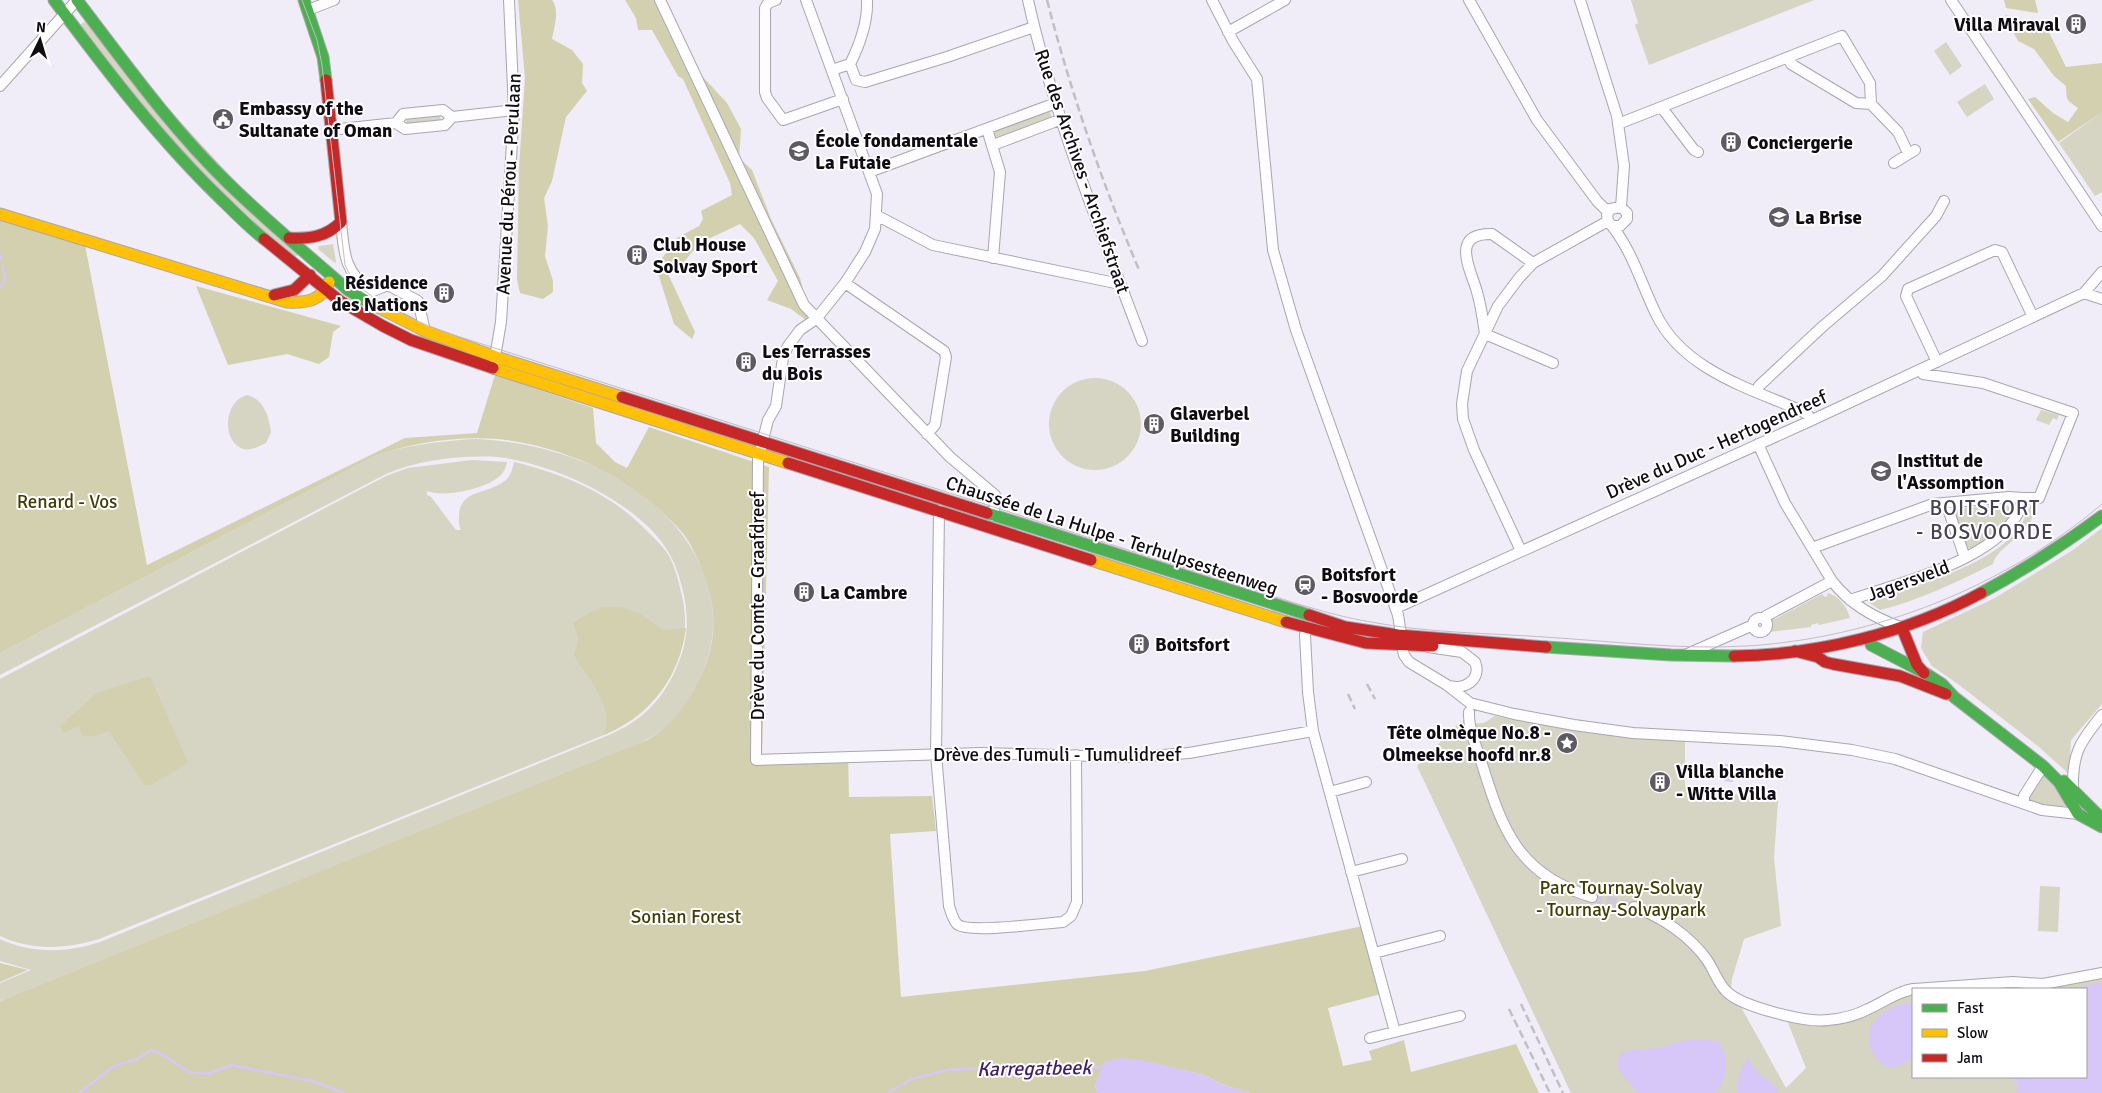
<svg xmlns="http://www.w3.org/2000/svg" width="2102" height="1093" font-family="Signika,sans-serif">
<rect width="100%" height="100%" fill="#f0ecf8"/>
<!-- green -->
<path fill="#d6d4c2" d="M 1631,0 L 1814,0 L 1649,65 L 1635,25 L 1638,23 Z
M 87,20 L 300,252 L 294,259 L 206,182 L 78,26 Z
M 1946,42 L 1962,66 L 1950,75 L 1934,51 Z
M 1985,84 L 1994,99 L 1967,117 L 1957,102 Z
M 1047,110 L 1050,112 L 1052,118 L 997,138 L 994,136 L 995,129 Z
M 2102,112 L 2102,192 L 2095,196 L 2059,143 Z
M 440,114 L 441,122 L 408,125 L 406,123 L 407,117 Z
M 333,244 L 336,262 L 335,263 L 318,249 L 319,246 Z
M1049 424a46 46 0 1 1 92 0a46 46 0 1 1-92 0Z
M 247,395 C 264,399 269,417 271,432 L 266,443 C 259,446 251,451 243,449 C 221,441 224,401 247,395 Z
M 2041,410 L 2059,415 L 2057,420 L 2053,418 L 2049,425 L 2036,420 Z
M 472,439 C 564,441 673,486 706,579 C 716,610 716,640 703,671 C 686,709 669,731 630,748 L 0,1001 L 0,983 L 31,970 L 0,961 L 0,939 C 32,954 67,953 100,942 L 609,735 C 643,720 664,699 678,664 C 689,639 689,613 682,587 C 679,576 676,565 670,555 C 650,517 598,488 559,473 C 540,466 518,459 497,457 C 461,455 419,460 386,474 L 0,675 L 0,653 L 375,456 C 407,444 439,442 472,439 Z
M 472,460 L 507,462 C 506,467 504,472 500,476 C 485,489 444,498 427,491 L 427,495 L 431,497 L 456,530 L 461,530 C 458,524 459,520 459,514 C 461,490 487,494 503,482 C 511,477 512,470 514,462 C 564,474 610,493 646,530 C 654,538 663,546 669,556 C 675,567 678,579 681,592 C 688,618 686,644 673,669 C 656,703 640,719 604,735 L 99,939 C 66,949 32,951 0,936 L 0,679 L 386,476 L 408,468 Z
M 2004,504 L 2013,509 L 2008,524 L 1972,549 L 1968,548 L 1955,514 L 1956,509 Z
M 2031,504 C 2042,531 1997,544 1993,564 C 1957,582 1920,600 1880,610 L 1868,602 C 1911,587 1978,570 2011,537 C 2021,527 2026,516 2031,504 Z
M 2102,528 L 2102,704 L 2071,740 L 2069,774 L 2039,747 L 1958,684 L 1932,666 L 1921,648 L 1923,632 L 1995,598 L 2073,550 Z
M 1828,593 C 1840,597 1847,607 1850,618 L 1819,625 L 1818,623 L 1811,625 L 1811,627 L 1761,633 L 1768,629 L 1771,618 L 1773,617 L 1775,619 L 1822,594 L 1825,597 L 1827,596 Z
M 1494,716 L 1589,733 L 1685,741 L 1685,786 L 1778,801 L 1774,858 L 1781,926 L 1744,939 L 1732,979 L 1731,989 L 1786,1088 L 1806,1068 L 1786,1018 L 1815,1024 L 1913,993 L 1913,1077 L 2086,1077 L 2086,989 L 1937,989 L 2102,975 L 2102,1093 L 1571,1093 L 1417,766 L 1459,723 L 1466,720 C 1479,725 1484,725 1494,716 Z
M 2043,775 L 2047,775 L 2067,804 C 2055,813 2041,805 2028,801 C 2027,791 2036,782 2043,775 Z
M 2040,886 L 2060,887 L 2058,932 L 2038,931 Z"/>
<!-- forest -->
<path fill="#d2d0af" d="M 518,0 L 552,0 C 560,10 554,27 552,39 L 572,50 L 583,64 L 582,83 L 587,91 L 566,117 L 552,181 L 544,198 L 548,226 L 545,256 L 553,281 L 553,292 L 543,299 L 520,293 L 517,279 L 519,167 L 525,78 Z
M 625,0 L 658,0 L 687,60 L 727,103 L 741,129 L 739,158 L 752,170 L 771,219 L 800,278 L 810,317 L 806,320 L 791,309 L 767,300 L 778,281 L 754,238 L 740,224 L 704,241 L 692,252 L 683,263 L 668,274 L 695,332 L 692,339 L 674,324 L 658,273 L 660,261 L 677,238 L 699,226 L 703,219 L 701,211 L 732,195 L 730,183 L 683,79 L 678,76 L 652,30 L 638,30 L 636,18 Z
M 2004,0 L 2035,0 L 2038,12 L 2037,13 L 2006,8 Z
M 2005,15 L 2021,19 L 2043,20 L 2066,67 L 2102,63 L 2102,112 L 2058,142 L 2028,99 L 2035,97 L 2053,113 L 2068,122 L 2078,108 C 2065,98 2067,102 2066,86 L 2054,76 L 2034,49 L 2018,41 Z
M 0,215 L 84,240 L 147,565 L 405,438 L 477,433 L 495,375 L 593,408 L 596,443 L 615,462 L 627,468 L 649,427 L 769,467 L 762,756 L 848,755 L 849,797 L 932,796 L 936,831 L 890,834 L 901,997 L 1145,971 L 1363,926 L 1381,994 L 1328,1008 L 1343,1066 L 1372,1060 L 1369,1051 L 1404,1040 L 1411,1072 L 1516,1044 L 1539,1093 L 1250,1093 L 1224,1085 L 1204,1075 L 1173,1068 L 1095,1084 L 1097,1093 L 0,1093 L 0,1001 L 647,740 C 674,724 690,700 703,671 C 718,637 716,604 702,569 C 696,555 690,541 680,530 C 635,479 566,446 498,439 C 458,436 413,442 375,456 L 0,653 Z
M 196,286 L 341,326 L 333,332 L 329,357 L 319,364 L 287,354 L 228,365 Z
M 603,607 L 621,607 L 640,614 L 663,630 L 686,628 C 679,679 651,714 604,735 C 615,707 588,678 574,655 L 579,639 L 573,623 L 591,612 Z
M 150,676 L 188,763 L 151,785 L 144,785 L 109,731 L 94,736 L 82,736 L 79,726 L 63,733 L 60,726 L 97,693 Z
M 0,963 L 28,970 L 0,982 Z"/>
<!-- water -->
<path fill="#d7c7f8" d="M 1725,764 L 1735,764 L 1733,782 L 1724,781 Z
M 2102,982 L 2102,1093 L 2016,1093 L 2019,1085 L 2010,1077 L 2086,1077 L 2086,989 L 2073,989 Z
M 1913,1001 L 1913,1058 C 1908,1061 1901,1066 1895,1067 C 1873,1069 1861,1036 1875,1020 C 1885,1008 1899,1005 1913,1001 Z
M 1704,1039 L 1719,1042 C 1730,1057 1728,1080 1714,1093 L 1637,1093 L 1621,1073 L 1617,1066 L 1617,1060 L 1621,1054 L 1627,1051 L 1664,1047 L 1680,1041 Z
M 1122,1058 L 1142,1060 L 1204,1075 L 1224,1085 L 1250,1093 L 1097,1093 L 1095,1084 L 1104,1062 Z
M 1747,1058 L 1760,1075 L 1771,1082 L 1779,1093 L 1737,1093 C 1737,1079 1740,1070 1747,1058 Z"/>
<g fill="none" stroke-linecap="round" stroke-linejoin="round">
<!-- stream -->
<path stroke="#d7c7f8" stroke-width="2.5" d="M 0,255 L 1,258
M 0,287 L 5,279 L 3,266
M 79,1093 L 114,1066 L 137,1059 L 152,1050 L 163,1055 L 189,1072 L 208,1074 L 232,1065 L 312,1081 L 345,1093
M 887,1093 L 912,1079 L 947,1070 L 1057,1064 L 1103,1068"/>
<!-- street-tunnel -->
<path stroke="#cecad6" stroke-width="10" stroke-dasharray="10 5" stroke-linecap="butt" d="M 1592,897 L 1634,907"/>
<!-- street casing -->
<g stroke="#a8a6ae" stroke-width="12">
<path id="street" d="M 660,0 L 804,305 L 950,457 L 995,495 L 996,499 L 993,516
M 776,0 L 768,3 L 765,8 L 765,92 L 767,98 L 783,120 L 843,99
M 806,0 L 877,194 L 875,229 L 865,252 L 845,283 L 816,319 L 800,330 L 788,346 L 783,358 L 776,406 L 768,420 L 758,459 L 756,760 L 981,753 L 1134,757 L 1189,753 L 1313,731
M 1028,0 C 1054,117 1100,229 1142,341
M 1212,0 L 1233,41 L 1257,79 L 1273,250 L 1296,330 L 1398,615 L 1401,634
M 1469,0 L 1537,120 L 1597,201 L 1608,212
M 1580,0 L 1617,116 L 1624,166 L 1621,207
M 1951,0 L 2102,226
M 308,10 L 334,0
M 1228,32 L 1285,0
M 1788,57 L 1791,64 L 1856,103 L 1871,104 L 1898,132 L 1908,153
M 850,64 L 856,80 L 865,82 L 947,57 L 1034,27
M 832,70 L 850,64 C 860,44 868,23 867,0
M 0,86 L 77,0
M 1662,108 L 1694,150 L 1698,152
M 396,123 L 403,114 L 443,110 L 452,117
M 1618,124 L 1842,36 L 1870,83 L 1871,104
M 987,129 L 1000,172 L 993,258
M 331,130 L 396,123 L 405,129 L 445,125 L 452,117 L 514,110
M 993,145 L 1062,119
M 1894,163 L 1915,150
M 869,172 L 1056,103
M 876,215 L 933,245 L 1120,284
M 341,222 C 344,253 344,271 370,291
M 1614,226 L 1620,226 L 1627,219 L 1627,213 L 1621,207 L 1610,209 L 1607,215 L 1608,221 C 1632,249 1640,281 1656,314 C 1683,370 1749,388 1802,411 L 1808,415 L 1810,421
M 1533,263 L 1492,234 C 1449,233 1471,270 1477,292 C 1481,305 1483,320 1485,334 L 1553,363
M 845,283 L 944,351 L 946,357 L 935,425 L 927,434
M 2084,293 L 2102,299
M 358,297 L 388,285 L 418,301 L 425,331
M 1937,362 L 1906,296 L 1908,289 L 1995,250 L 2002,252 L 2033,317
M 494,363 L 501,322 L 514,110 L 509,0
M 1921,370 L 1923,374 L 1983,383 L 2073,413 L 2039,498 L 2023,498
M 1757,391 L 1759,386 L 1822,327 L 1882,276 L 1936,216 L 1944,201
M 1758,444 L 1785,503 L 1832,581 C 1850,604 1873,617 1900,627
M 1946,503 L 1965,558
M 939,510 L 936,754 L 949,906 C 951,912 953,920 957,924 C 967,934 1046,923 1063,922 L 1071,916 L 1077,902 L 1076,755
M 1812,548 L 1933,504 L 2009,497 L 2023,498 C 2014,556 1899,583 1850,600
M 1521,551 L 1474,450 L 1463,419 L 1462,404 L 1467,371 L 1498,306 L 1519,278 L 1533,263 L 1608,221
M 1396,608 L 1810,421 L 2084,293 L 2102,272
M1753 625a7 7 0 1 1 14 0a7 7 0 1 1-14 0Z
M 1764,619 L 1766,616 L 1832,581
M 1307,629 L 1305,635 L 1308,692 L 1313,731 L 1395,1032
M 1402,646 L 1404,655 L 1409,662 L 1447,685 L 1470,703 L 1514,714 L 1574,725 L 1633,733 L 1780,741 L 1852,750 L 1895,759 L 2042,810 L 2078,814
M 1428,647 L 1462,652 L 1475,662 C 1482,679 1465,690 1450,686
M 1685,655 L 1753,625
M 1469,712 C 1468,729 1477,748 1482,764 C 1503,832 1519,875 1592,897
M 2073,789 C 2072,753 2080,742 2102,715
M 1330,792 L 1366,782
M 2024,804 L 2024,796 L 2043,766
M 1351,872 L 1402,859
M 1634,907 C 1661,916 1691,937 1707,960 C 1714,970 1718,984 1727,992 C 1743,1007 1806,1023 1828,1020 C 1841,1019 1857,1015 1868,1009 C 1884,1002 1896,992 1913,989
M 1374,953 L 1440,936
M 1914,989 L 2013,982 L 2043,984 L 2102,973
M 1370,1038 L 1460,1016"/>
</g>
<!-- fast casing -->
<g stroke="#a8a6ae" stroke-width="13">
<path id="fast" d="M 54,0 C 107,71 160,141 225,203 C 237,215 250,228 264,239
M 77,0 C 125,63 172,129 229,184 C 267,221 308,255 348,290 L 368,302
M 304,0 L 323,57 L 326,80
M 987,513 L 1309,615
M 1981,593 C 2024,570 2063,545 2102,516
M 1869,637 L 1871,645 L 1925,673 L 1942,684 L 1954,697 L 2043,766 L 2059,782 L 2078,814 L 2102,827
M 1546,647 L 1671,655 L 1734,656
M 2064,781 L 2102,819"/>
</g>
<!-- slow casing -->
<g stroke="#a8a6ae" stroke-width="13">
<path id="slow" d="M 0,214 L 287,302 C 306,303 322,301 329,282
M 368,302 L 425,331 L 496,357 L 622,397
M 493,368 L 788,463
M 1091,560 L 1286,622"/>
</g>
<!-- jam casing -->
<g stroke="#a8a6ae" stroke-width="13">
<path id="jam" d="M 289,238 C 309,239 326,237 341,222 L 326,80
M 264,239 L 340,301 L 383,326 L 411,340 L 493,368
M 274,295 L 294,290 L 310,275
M 622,397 L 987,513
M 788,463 L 1091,560
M 1309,615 L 1345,627 L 1398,635 L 1546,647
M 1286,622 L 1366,643 L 1433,646
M 1902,628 L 1917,665 L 1924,673
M 1795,651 L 1818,657 L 1825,662 L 1833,664 L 1900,676 L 1946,694
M 1734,656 C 1817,655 1907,633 1981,593"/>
</g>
<!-- street -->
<use href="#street" stroke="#fdfcfe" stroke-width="10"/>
<!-- fast -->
<use href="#fast" stroke="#4caf50" stroke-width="11"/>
<!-- slow -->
<use href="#slow" stroke="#ffc107" stroke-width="11"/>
<!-- jam -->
<use href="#jam" stroke="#c62828" stroke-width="11"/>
<!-- tram -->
<path stroke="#c0bfc2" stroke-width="1" d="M 302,0 L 317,40 L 322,65 L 345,265 C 359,301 422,324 457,336 L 1298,604 C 1322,611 1346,618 1371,622 C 1428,633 1487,633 1544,637 C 1611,641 1679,650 1747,646 C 1875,638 2004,587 2102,504"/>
<!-- rail -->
<path stroke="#c0bfc2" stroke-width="2.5" stroke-dasharray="8 4" stroke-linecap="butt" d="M 1047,0 C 1071,93 1102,183 1140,272
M 1367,684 L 1375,699
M 1348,694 L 1355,709
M 1521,1004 L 1563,1093
M 1509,1009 L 1550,1093"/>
</g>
<!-- icons -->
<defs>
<g id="building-disc" transform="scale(1.125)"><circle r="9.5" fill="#5e5a63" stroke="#fff"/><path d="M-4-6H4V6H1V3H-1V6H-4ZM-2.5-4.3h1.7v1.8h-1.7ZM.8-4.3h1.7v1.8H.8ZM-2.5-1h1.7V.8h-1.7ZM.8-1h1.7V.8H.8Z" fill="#fff"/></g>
<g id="civic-disc" transform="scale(1.125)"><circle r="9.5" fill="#5e5a63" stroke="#fff"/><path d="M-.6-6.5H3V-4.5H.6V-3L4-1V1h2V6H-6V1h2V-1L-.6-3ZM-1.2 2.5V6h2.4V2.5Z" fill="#fff"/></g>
<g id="school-disc" transform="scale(1.125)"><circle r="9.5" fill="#5e5a63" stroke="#fff"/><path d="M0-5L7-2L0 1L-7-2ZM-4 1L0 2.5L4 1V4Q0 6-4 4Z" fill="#fff"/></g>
<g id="station-disc" transform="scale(1.125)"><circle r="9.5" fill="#5e5a63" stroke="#fff"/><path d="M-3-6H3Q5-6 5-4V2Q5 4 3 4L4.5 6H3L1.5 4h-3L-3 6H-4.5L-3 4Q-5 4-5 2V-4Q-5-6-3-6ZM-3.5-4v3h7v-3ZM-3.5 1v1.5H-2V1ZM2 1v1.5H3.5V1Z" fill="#fff"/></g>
<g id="sight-disc" transform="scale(1.125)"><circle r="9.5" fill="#5e5a63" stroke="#fff"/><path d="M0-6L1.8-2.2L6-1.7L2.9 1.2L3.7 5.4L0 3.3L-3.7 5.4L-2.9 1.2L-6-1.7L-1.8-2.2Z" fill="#fff"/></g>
</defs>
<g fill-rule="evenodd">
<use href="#building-disc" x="2076" y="24"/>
<use href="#civic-disc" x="223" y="119"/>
<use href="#building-disc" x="1731" y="142"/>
<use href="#school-disc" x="799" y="151"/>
<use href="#school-disc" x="1779" y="217"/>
<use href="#building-disc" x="637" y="255"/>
<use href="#building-disc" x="444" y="293"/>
<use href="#building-disc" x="746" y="362"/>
<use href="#building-disc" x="1154" y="424"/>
<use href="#school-disc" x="1881" y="471"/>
<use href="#station-disc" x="1305" y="585"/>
<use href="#building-disc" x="804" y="592"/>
<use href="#building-disc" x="1139" y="644"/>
<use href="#sight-disc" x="1567" y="743"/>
<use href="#building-disc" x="1660" y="782"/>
</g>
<g text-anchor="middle" stroke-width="4" stroke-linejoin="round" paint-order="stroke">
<!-- poi labels -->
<g font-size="19" font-weight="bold" fill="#0f0c13" stroke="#fff" text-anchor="start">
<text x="2060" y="31" text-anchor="end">Villa Miraval</text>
<text x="239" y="115">Embassy of the<tspan x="239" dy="22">Sultanate of Oman</tspan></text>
<text x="815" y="147">École fondamentale<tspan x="815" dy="22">La Futaie</tspan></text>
<text x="1747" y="149">Conciergerie</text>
<text x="1795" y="224">La Brise</text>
<text x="653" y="251">Club House<tspan x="653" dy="22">Solvay Sport</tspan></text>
<text x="428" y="289" text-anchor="end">Résidence<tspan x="428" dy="22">des Nations</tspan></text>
<text x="762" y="358">Les Terrasses<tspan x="762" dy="22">du Bois</tspan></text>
<text x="1170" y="420">Glaverbel<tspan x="1170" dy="22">Building</tspan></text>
<text x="1897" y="467">Institut de<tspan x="1897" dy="22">l'Assomption</tspan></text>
<text x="1321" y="581">Boitsfort<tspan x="1321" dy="22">- Bosvoorde</tspan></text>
<text x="820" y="599">La Cambre</text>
<text x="1155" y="651">Boitsfort</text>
<text x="1551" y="739" text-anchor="end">Tête olmèque No.8 -<tspan x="1551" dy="22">Olmeekse hoofd nr.8</tspan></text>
<text x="1676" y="778">Villa blanche<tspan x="1676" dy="22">- Witte Villa</tspan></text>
</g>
<!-- street labels -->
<g font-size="19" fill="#0f0c13" stroke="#fff">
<text transform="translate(1083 171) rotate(71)" y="7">Rue des Archives - Archiefstraat</text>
<text transform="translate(508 184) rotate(-87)" y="7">Avenue du Pérou - Perulaan</text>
<text transform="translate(1716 444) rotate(-24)" y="7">Drève du Duc - Hertogendreef</text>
<text transform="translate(1112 535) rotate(18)" y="7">Chaussée de La Hulpe - Terhulpsesteenweg</text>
<text transform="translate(1908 580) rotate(-20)" y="7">Jagersveld</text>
<text transform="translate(757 606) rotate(-90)" y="7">Drève du Comte - Graafdreef</text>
<text x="1057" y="761">Drève des Tumuli - Tumulidreef</text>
</g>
<!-- park labels -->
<g font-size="19" fill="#3f3f05" stroke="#fff">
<text x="67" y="508">Renard - Vos</text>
<text x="1621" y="894">Parc Tournay-Solvay<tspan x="1621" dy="22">- Tournay-Solvaypark</tspan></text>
<text x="686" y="923">Sonian Forest</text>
</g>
<!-- water labels -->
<g font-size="20" font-style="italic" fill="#3f1f69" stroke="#fff">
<text transform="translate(1034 1068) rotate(-1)" y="7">Karregatbeek</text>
</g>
<!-- quarter labels -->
<g font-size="21" letter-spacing="1" fill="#474253" stroke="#fff">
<text x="1985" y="515">BOITSFORT<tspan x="1985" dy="24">- BOSVOORDE</tspan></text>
</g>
</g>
<!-- legend -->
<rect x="1912" y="988" width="175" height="90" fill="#ffffff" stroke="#9f9ea1"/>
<rect x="1922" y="1004" width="25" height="8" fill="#4caf50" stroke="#9f9ea1"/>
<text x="1957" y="1013" font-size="15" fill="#0f0c13">Fast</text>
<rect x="1922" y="1029" width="25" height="8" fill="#ffc107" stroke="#9f9ea1"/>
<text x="1957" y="1038" font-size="15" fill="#0f0c13">Slow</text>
<rect x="1922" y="1054" width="25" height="8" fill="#c62828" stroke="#9f9ea1"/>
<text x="1957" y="1063" font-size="15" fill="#0f0c13">Jam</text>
<!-- north arrow -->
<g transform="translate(40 40) rotate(5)" stroke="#ffffff" stroke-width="4" paint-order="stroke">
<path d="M0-4L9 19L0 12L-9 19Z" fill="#0f0c13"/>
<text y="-8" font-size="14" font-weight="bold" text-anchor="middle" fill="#0f0c13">N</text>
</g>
</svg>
